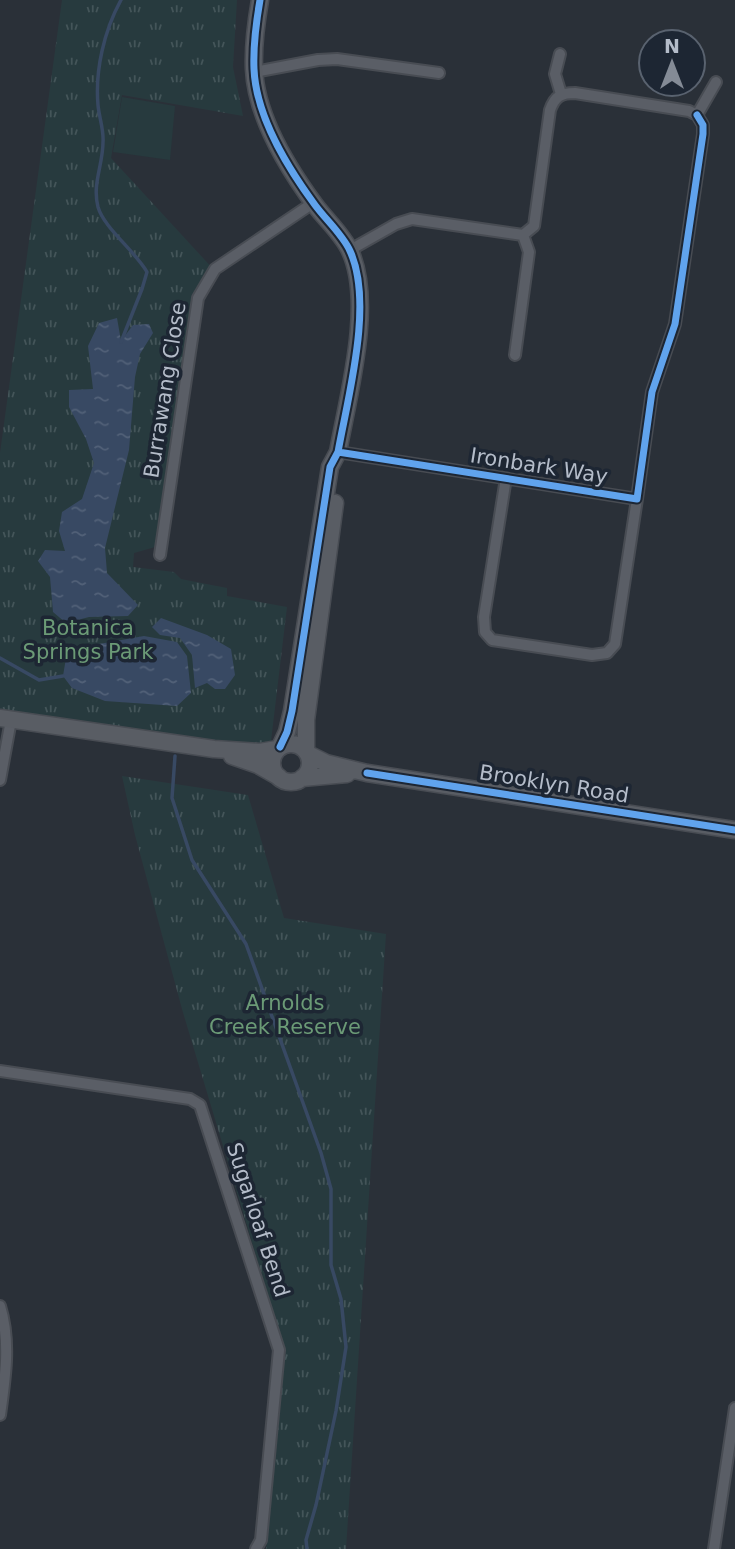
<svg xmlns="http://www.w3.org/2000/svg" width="735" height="1549" font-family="'DejaVu Sans',sans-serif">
<defs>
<pattern id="park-tufts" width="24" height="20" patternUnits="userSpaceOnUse" patternTransform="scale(1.75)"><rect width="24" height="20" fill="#273a3e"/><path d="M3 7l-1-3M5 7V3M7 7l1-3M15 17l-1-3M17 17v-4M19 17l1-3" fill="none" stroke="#445559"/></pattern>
<pattern id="water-ripples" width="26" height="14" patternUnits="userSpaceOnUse" patternTransform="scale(1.75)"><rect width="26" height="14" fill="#384963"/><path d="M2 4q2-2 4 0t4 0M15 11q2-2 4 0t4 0" fill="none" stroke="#526178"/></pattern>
</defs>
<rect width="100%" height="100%" fill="#2a3038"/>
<!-- park -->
<path fill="url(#park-tufts)" d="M 62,0 L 237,0 L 233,67 L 243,116 L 122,95 L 111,158 L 215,271 L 193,297 L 155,547 L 134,553 L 133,567 L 174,572 L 181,579 L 227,588 L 227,596 L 287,607 L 271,741 L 253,751 L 0,715 L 0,453 Z
M 122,776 L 248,795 L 284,918 L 386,934 L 346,1549 L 266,1549 L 284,1349 L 182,1009 L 135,835 Z"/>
<!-- garden -->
<path fill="#273a3e" d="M 122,97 L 175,106 L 170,160 L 113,152 Z"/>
<!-- water -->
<path fill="url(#water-ripples)" d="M 117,318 L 121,341 L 133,325 L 149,324 L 153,333 L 140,354 L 135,377 L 129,450 L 105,548 L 107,573 L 138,605 L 128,616 L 89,617 L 66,623 L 53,612 L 50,577 L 38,561 L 45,550 L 65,551 L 59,531 L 62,512 L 82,499 L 94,463 L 86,439 L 69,407 L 69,390 L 93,389 L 88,346 L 99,323 Z
M 161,618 L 207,635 L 231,649 L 235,675 L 225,689 L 215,689 L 207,683 L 195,688 L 192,655 L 180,638 L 160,635 L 152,627 Z
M 144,636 L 177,642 L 187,656 L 191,693 L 177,706 L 105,701 L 72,688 L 63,676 L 66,658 L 71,649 Z"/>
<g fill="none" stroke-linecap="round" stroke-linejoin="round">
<!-- stream -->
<path stroke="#384963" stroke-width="3.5" d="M 121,0 C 104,31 95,70 98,105 C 99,117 104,130 103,142 C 103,165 92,184 98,207 C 104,228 135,251 147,272 L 142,289 L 121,342
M 0,658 L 39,680 L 63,676
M 175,756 L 172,798 L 192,860 L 246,944 L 321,1153 L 331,1189 L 331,1265 L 341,1299 L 346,1347 L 336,1411 L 316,1505 L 306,1540 L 307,1549"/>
<!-- street casing -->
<g stroke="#484c53" stroke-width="14">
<path id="street" d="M 560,54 L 555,74 L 561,94
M 254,72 L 318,60 L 337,59 L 439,73
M 697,115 L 716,82
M 350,250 L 396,224 L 412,219 L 523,235 L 534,226 L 550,110 C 555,96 561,93 575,93 L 689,111 L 697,115
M 515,355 L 529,252 L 523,235
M 338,452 L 637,499 L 652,392 L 675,324 L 703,134 L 703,125 L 697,115
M 506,478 L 484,617 L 485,632 L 492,640 L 592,655 L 607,653 L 615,644 L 637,499
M 160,555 L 198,298 L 215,269 L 313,203
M 0,780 L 11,720
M 0,1071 L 190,1099 L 200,1105 L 279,1350 L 261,1540 L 256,1549
M 0,1306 C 11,1342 5,1379 0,1415
M 714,1549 L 735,1408"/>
</g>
<!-- secondary casing -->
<g stroke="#484c53" stroke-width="19">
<path id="secondary" d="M 260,0 C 256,23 253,46 254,69 C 256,117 287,167 315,205 C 326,220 343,235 350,251 C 374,303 348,396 338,452 L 330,467 L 292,711 L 287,732 L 280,747
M 0,718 L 214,749 L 260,752 L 277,749
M272 763a19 19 0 1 1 38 0a19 19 0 1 1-38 0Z
M 306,751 L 306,720 L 335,503
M 308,754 L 326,763 L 367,773 L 735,830
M 232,756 L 258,765 L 279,777
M 302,778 L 347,774"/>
</g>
<!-- street -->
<use href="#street" stroke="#5a5e66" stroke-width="10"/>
<!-- secondary -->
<use href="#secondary" stroke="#595d64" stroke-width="16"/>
<!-- cycleway casing -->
<g stroke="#1d2633" stroke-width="11">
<path id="cycleway" d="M 260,0 C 256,23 253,46 254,69 C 256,117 287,167 315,205 C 326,220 343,235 350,251 C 374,303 348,396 338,452 L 330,467 L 292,711 L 287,732 L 280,747
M 338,452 L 637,499 L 652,392 L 675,324 L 703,134 L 703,125 L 697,115
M 367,773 L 735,830"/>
</g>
<!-- cycleway -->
<use href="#cycleway" stroke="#60a3ed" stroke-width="7"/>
</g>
<g text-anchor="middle" stroke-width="7" stroke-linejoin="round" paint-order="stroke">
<!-- street labels -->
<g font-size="21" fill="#b4bcc9" stroke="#1d2633">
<text transform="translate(165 390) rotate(-81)" y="7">Burrawang Close</text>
<text transform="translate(539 466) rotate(9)" y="7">Ironbark Way</text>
<text transform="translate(554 784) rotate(9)" y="7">Brooklyn Road</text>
<text transform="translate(258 1220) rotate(72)" y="7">Sugarloaf Bend</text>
</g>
<!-- park labels -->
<g font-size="21" fill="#6b9a76" stroke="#1d2633">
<text x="88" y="635">Botanica<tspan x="88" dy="24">Springs Park</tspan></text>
<text x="285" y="1010">Arnolds<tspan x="285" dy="24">Creek Reserve</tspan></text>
</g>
</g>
<!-- north arrow -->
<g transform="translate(672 63)"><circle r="33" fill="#1d2633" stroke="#59626f" stroke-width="2"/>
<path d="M0-5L12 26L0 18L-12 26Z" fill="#848b96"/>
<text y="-10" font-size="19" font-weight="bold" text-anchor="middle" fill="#b4bcc9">N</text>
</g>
</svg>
